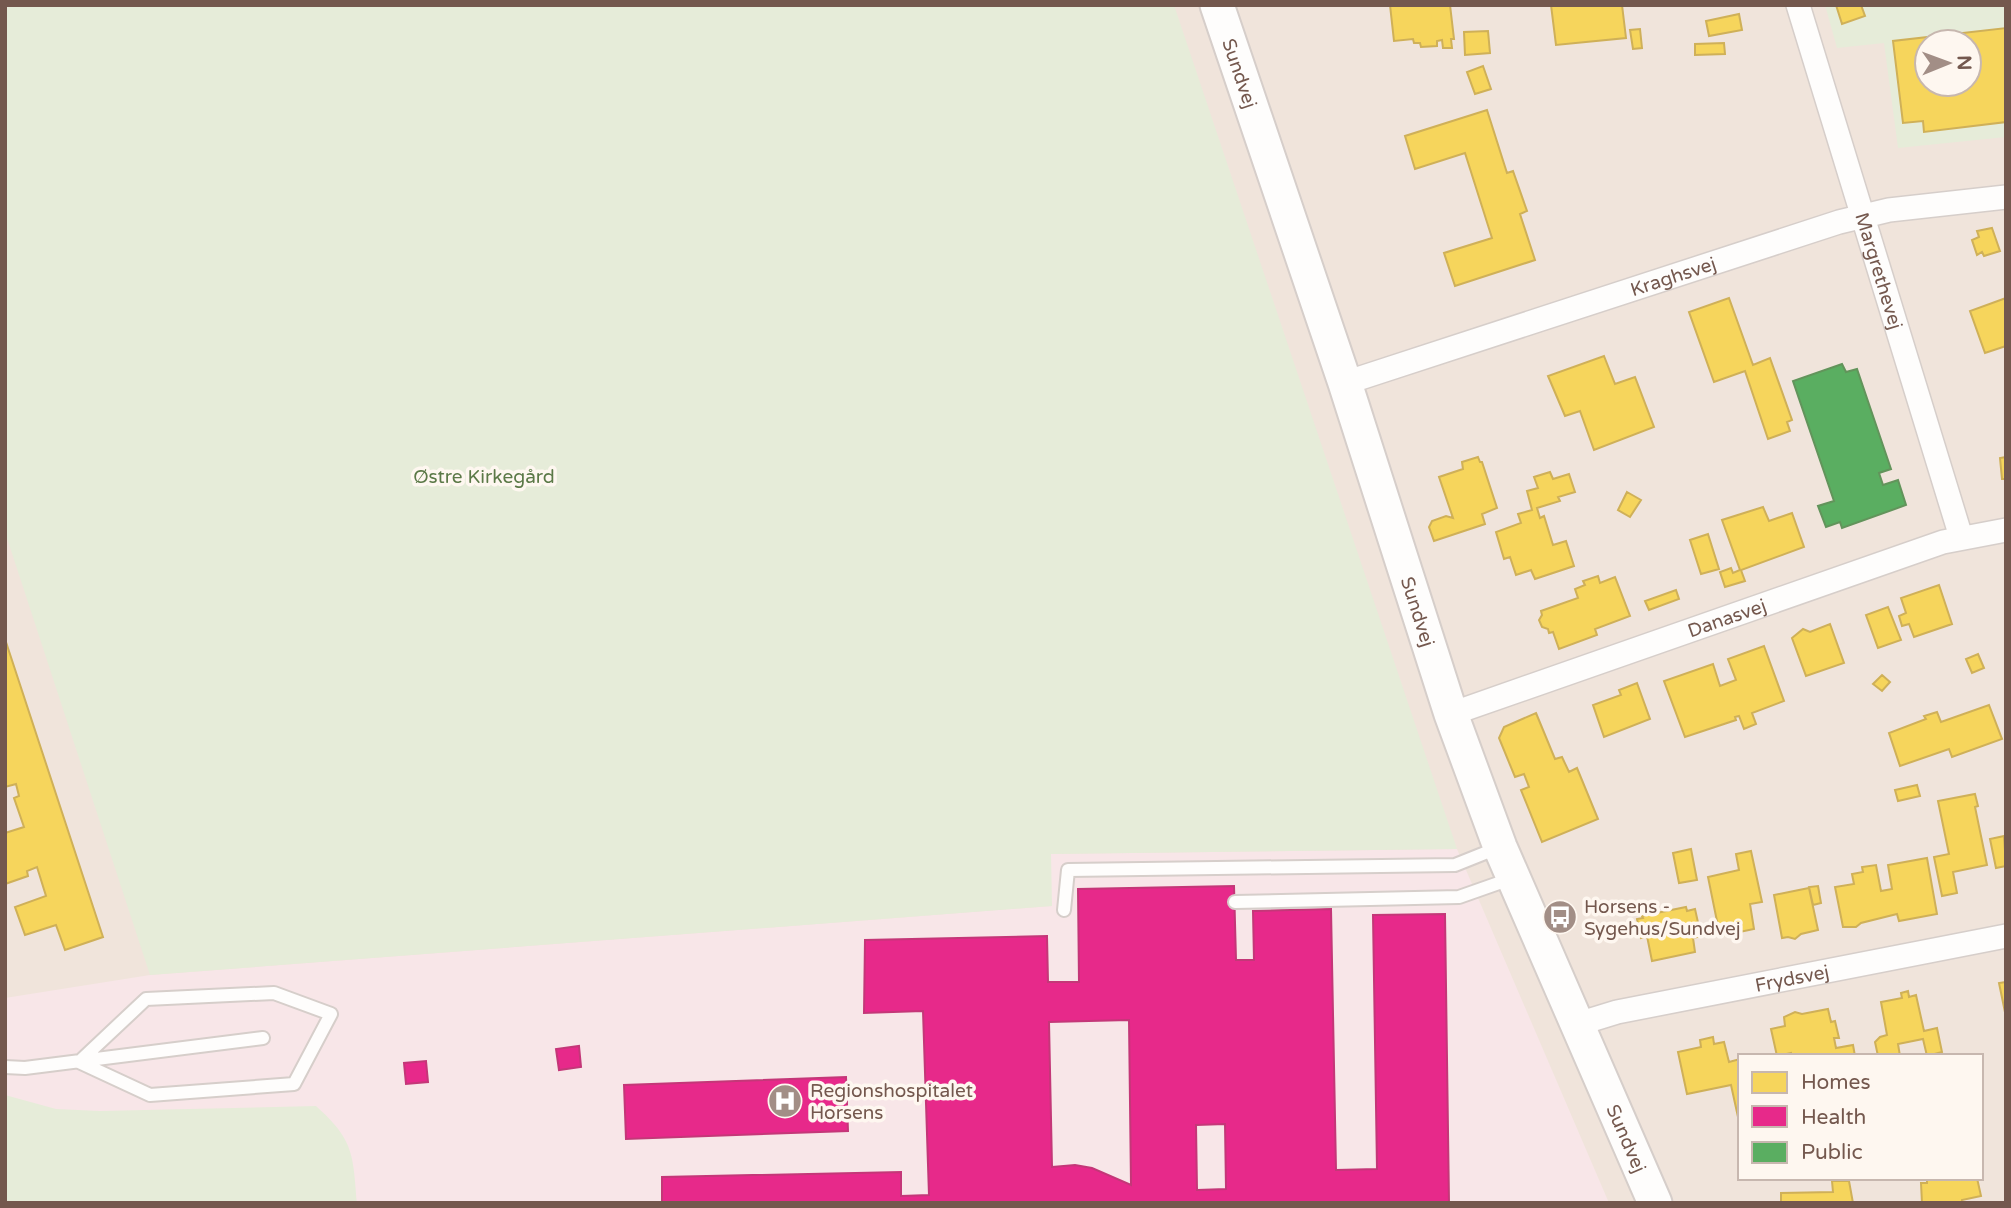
<svg xmlns="http://www.w3.org/2000/svg" width="2011" height="1208" font-family="'Varela Round',sans-serif">
<rect width="100%" height="100%" fill="#f7f2ed"/>
<!-- residential -->
<path fill="#f0e4db" fill-rule="evenodd" d="M 5,5 L 2006,5 L 2006,1203 L 5,1203 ZM 1927,42 L 1969,42 L 1969,84 L 1927,84 ZM 1740,1056 L 1981,1056 L 1981,1178 L 1740,1178 Z"/>
<!-- medical -->
<path fill="#f8e6e8" d="M 1457,849 L 1609,1203 L 5,1203 L 5,998 L 150,975 L 1051,906 L 1051,854 Z"/>
<!-- green -->
<path fill="#e6ecd9" fill-rule="evenodd" d="M 5,5 L 1174,5 L 1457,849 L 1051,854 L 1052,906 L 150,975 L 5,532 Z
M 1825,5 L 2006,5 L 2006,137 L 1898,148 L 1884,43 L 1837,48 ZM 1927,42 L 1969,42 L 1969,84 L 1927,84 Z
M 5,1095 L 56,1109 L 100,1111 L 316,1106 C 354,1140 353,1154 357,1203 L 5,1203 Z"/>
<!-- homes -->
<path fill="#f6d55c" stroke="#cfb058" stroke-width="2" fill-rule="evenodd" d="M 1390,5 L 1450,5 L 1454,39 L 1451,39 L 1452,48 L 1443,48 L 1442,40 L 1437,41 L 1437,46 L 1421,47 L 1420,43 L 1414,43 L 1413,39 L 1394,41 Z
M 1551,5 L 1622,5 L 1626,38 L 1556,45 Z
M 1836,5 L 1861,5 L 1865,16 L 1842,24 Z
M 1739,14 L 1742,30 L 1709,36 L 1706,21 Z
M 2006,28 L 2006,122 L 1924,132 L 1923,121 L 1903,123 L 1893,41 ZM 1927,42 L 1969,42 L 1969,84 L 1927,84 Z
M 1640,29 L 1642,48 L 1633,49 L 1630,30 Z
M 1488,31 L 1490,53 L 1465,55 L 1464,32 Z
M 1724,43 L 1725,54 L 1695,55 L 1695,44 Z
M 1483,66 L 1491,89 L 1475,94 L 1467,72 Z
M 1487,110 L 1507,173 L 1513,171 L 1527,211 L 1520,214 L 1535,260 L 1455,286 L 1444,253 L 1492,238 L 1465,153 L 1415,169 L 1405,136 Z
M 1992,228 L 2000,251 L 1984,256 L 1982,252 L 1977,255 L 1972,240 L 1979,237 L 1977,231 Z
M 1729,298 L 1753,365 L 1770,358 L 1792,420 L 1787,422 L 1790,431 L 1768,439 L 1745,371 L 1714,382 L 1689,312 Z
M 2006,298 L 2006,346 L 1985,353 L 1970,311 Z
M 1604,356 L 1615,384 L 1635,377 L 1654,427 L 1594,450 L 1580,411 L 1565,416 L 1548,376 Z
M 1478,457 L 1480,462 L 1482,462 L 1497,508 L 1482,514 L 1485,524 L 1434,541 L 1429,527 L 1432,521 L 1446,516 L 1453,518 L 1439,477 L 1463,469 L 1462,462 Z
M 2006,457 L 2006,479 L 2002,479 L 2000,458 Z
M 1550,472 L 1553,479 L 1569,474 L 1575,492 L 1558,497 L 1560,501 L 1537,508 L 1540,518 L 1544,516 L 1553,545 L 1566,541 L 1574,566 L 1535,579 L 1531,570 L 1516,575 L 1510,557 L 1504,559 L 1496,532 L 1521,523 L 1518,514 L 1532,510 L 1527,491 L 1538,488 L 1534,477 Z
M 1627,492 L 1641,500 L 1630,517 L 1618,510 Z
M 1763,507 L 1769,521 L 1792,513 L 1804,547 L 1741,570 L 1745,581 L 1725,587 L 1720,572 L 1731,568 L 1733,573 L 1740,570 L 1722,520 Z
M 1708,534 L 1719,569 L 1701,574 L 1690,540 Z
M 1598,576 L 1600,583 L 1615,577 L 1630,616 L 1595,629 L 1597,635 L 1559,649 L 1553,632 L 1549,633 L 1548,629 L 1542,627 L 1539,620 L 1542,615 L 1541,611 L 1578,598 L 1575,589 L 1585,585 L 1583,581 Z
M 1939,585 L 1952,624 L 1914,637 L 1909,624 L 1902,626 L 1899,616 L 1906,613 L 1901,598 Z
M 1676,590 L 1679,599 L 1649,610 L 1645,601 Z
M 1888,607 L 1901,640 L 1878,648 L 1866,615 Z
M 1830,624 L 1844,663 L 1806,676 L 1792,638 L 1803,629 L 1810,632 Z
M 5,639 L 103,937 L 65,950 L 56,925 L 25,935 L 15,907 L 46,896 L 37,867 L 27,871 L 28,876 L 5,884 L 5,833 L 24,827 L 14,798 L 19,796 L 16,784 L 5,787 Z
M 1764,646 L 1784,701 L 1752,713 L 1756,724 L 1744,729 L 1739,716 L 1735,717 L 1736,720 L 1685,737 L 1664,681 L 1713,664 L 1720,686 L 1736,680 L 1728,659 Z
M 1978,654 L 1984,668 L 1972,673 L 1966,659 Z
M 1882,675 L 1890,682 L 1882,691 L 1873,684 Z
M 1637,683 L 1650,719 L 1604,737 L 1593,705 L 1621,695 L 1619,690 Z
M 1989,705 L 2002,739 L 1952,757 L 1949,749 L 1900,766 L 1889,733 L 1926,719 L 1924,716 L 1937,712 L 1941,722 Z
M 1536,713 L 1555,759 L 1562,757 L 1569,772 L 1577,768 L 1598,819 L 1542,842 L 1521,790 L 1529,787 L 1524,774 L 1515,777 L 1499,738 L 1504,727 Z
M 1917,785 L 1920,796 L 1898,801 L 1895,790 Z
M 1975,794 L 1978,806 L 1975,807 L 1987,865 L 1953,872 L 1957,893 L 1942,896 L 1934,857 L 1949,854 L 1938,801 Z
M 2004,836 L 2006,866 L 1996,868 L 1990,839 Z
M 1691,849 L 1697,880 L 1679,883 L 1673,853 Z
M 1751,851 L 1762,902 L 1750,904 L 1754,929 L 1720,936 L 1708,877 L 1739,870 L 1736,854 Z
M 1927,858 L 1937,914 L 1899,921 L 1897,914 L 1861,923 L 1856,927 L 1843,927 L 1835,887 L 1854,884 L 1852,874 L 1863,872 L 1862,867 L 1876,865 L 1881,891 L 1892,889 L 1888,865 Z
M 1818,886 L 1821,903 L 1813,905 L 1809,887 Z
M 1809,888 L 1818,930 L 1801,934 L 1795,939 L 1788,937 L 1782,938 L 1774,895 Z
M 1686,907 L 1687,911 L 1695,909 L 1701,936 L 1693,938 L 1695,952 L 1652,961 L 1647,936 L 1641,938 L 1637,919 L 1643,918 L 1642,916 Z
M 2006,982 L 2006,1017 L 1999,983 Z
M 1908,991 L 1909,997 L 1916,995 L 1924,1031 L 1937,1028 L 1942,1052 L 1927,1056 L 1923,1039 L 1898,1044 L 1900,1056 L 1878,1056 L 1875,1042 L 1880,1037 L 1887,1035 L 1881,1002 L 1902,998 L 1901,993 Z
M 1828,1009 L 1831,1022 L 1835,1021 L 1839,1038 L 1834,1038 L 1836,1048 L 1853,1045 L 1855,1056 L 1833,1056 L 1833,1054 L 1791,1056 L 1791,1053 L 1777,1056 L 1771,1029 L 1785,1026 L 1784,1017 L 1795,1012 L 1802,1014 Z
M 1713,1037 L 1714,1044 L 1724,1042 L 1729,1062 L 1740,1059 L 1740,1117 L 1738,1117 L 1731,1085 L 1687,1094 L 1678,1052 L 1701,1047 L 1700,1040 Z
M 1927,1178 L 1977,1178 L 1981,1196 L 1962,1200 L 1962,1203 L 1922,1203 L 1921,1183 L 1927,1183 Z
M 1832,1181 L 1849,1181 L 1853,1203 L 1781,1203 L 1781,1193 L 1833,1192 Z"/>
<!-- health -->
<path fill="#e7298a" stroke="#c43778" stroke-width="2" fill-rule="evenodd" d="M 1234,886 L 1236,960 L 1254,960 L 1253,911 L 1331,909 L 1336,1170 L 1377,1169 L 1373,915 L 1445,914 L 1449,1203 L 662,1203 L 662,1177 L 901,1172 L 901,1196 L 929,1195 L 923,1011 L 864,1013 L 865,940 L 1047,936 L 1048,982 L 1079,982 L 1078,889 ZM 1129,1020 L 1131,1185 L 1092,1168 L 1075,1165 L 1052,1167 L 1049,1022 ZM 1225,1124 L 1226,1189 L 1197,1190 L 1196,1125 Z
M 579,1046 L 581,1067 L 559,1070 L 556,1049 Z
M 426,1061 L 428,1082 L 406,1084 L 404,1063 Z
M 846,1077 L 848,1131 L 626,1139 L 624,1085 Z"/>
<!-- public -->
<path fill="#5aae61" stroke="#62945b" stroke-width="2" d="M 1842,364 L 1846,372 L 1857,369 L 1891,469 L 1879,473 L 1883,485 L 1898,480 L 1906,505 L 1842,528 L 1840,522 L 1826,527 L 1818,506 L 1834,501 L 1793,381 Z"/>
<g fill="none" stroke-linecap="round" stroke-linejoin="round">
<!-- lane casing -->
<g stroke="#d6ceca" stroke-width="16">
<path id="lane" d="M 1235,902 L 1459,897 L 1513,878
M 1064,910 L 1068,870 L 1455,865 L 1500,847
M 274,993 L 331,1014 L 294,1084 L 150,1095 L 79,1062 L 146,999 Z
M 5,1067 L 25,1068 L 263,1038"/>
</g>
<!-- street casing -->
<g stroke="#d6ceca" stroke-width="26">
<g id="street">
<path id="s1" d="M 1798,5 L 1961,537"/>
<path id="s2" d="M 1345,383 L 1839,222 L 1889,210 L 2006,197"/>
<path id="s3" d="M 1451,714 L 1943,542 L 2006,530"/>
<path id="s4" d="M 1578,1024 L 1617,1012 L 2006,936"/>
</g>
</g>
<!-- secondary casing -->
<g stroke="#d6ceca" stroke-width="37">
<g id="secondary">
<path id="s5" d="M 1217,5 L 1345,383 L 1451,714 L 1500,847 L 1655,1203"/>
</g>
</g>
<!-- lane -->
<use href="#lane" stroke="#fefdfc" stroke-width="12"/>
<!-- street -->
<use href="#street" stroke="#fefdfc" stroke-width="23"/>
<!-- secondary -->
<use href="#secondary" stroke="#fefdfc" stroke-width="33"/>
</g>
<!-- icons -->
<defs>
<g id="bus-disc" transform="scale(1.75)"><circle r="9.5" fill="#a28e86" stroke="#fef7f0"/><path d="M-5-6H5V4H4V6H2V4H-2V6H-4V4H-5ZM-3.5-4V0h7V-4ZM-3.5 1.2v1.5H-2V1.2ZM2 1.2v1.5H3.5V1.2Z" fill="#fff"/></g>
<g id="hospital-disc" transform="scale(1.75)"><circle r="9.5" fill="#a28e86" stroke="#fef7f0"/><path d="M-5-5h3v3.5h4V-5h3V5h-3V1.5h-4V5h-3Z" fill="#fff"/></g>
</defs>
<g fill-rule="evenodd">
<use href="#bus-disc" x="1560" y="917"/>
<use href="#hospital-disc" x="785" y="1101"/>
</g>
<g text-anchor="middle" stroke-width="7" stroke-linejoin="round" paint-order="stroke">
<!-- street labels -->
<g font-size="19" fill="#74584e" stroke="#fef7f0">
<text dy="7" stroke="none"><textPath href="#s5" startOffset="72">Sundvej</textPath></text>
<text dy="7" stroke="none"><textPath href="#s1" startOffset="278">Margrethevej</textPath></text>
<text dy="7" stroke="none"><textPath href="#s2" startOffset="345">Kraghsvej</textPath></text>
<text dy="7" stroke="none"><textPath href="#s5" startOffset="639">Sundvej</textPath></text>
<text dy="7" stroke="none"><textPath href="#s3" startOffset="292">Danasvej</textPath></text>
<text dy="7" stroke="none"><textPath href="#s4" startOffset="219">Frydsvej</textPath></text>
<text dy="7" stroke="none"><textPath href="#s5" startOffset="1206">Sundvej</textPath></text>
</g>
<!-- park labels -->
<g font-size="19" fill="#5b7947" stroke="#fef7f0">
<text x="484" y="483">Østre Kirkegård</text>
</g>
<!-- poi labels -->
<g font-size="19" fill="#74584e" stroke="#fef7f0" text-anchor="start">
<text x="1584" y="913">Horsens -<tspan x="1584" dy="22">Sygehus/Sundvej</tspan></text>
<text x="810" y="1097">Regionshospitalet<tspan x="810" dy="22">Horsens</tspan></text>
</g>
</g>
<!-- border -->
<rect width="2011" height="1208" fill="none" stroke="#74584e" stroke-width="14"/>
<!-- legend -->
<rect x="1738" y="1054" width="245" height="126" fill="#fef7f0" stroke="#c7b7af" stroke-width="2"/>
<rect x="1752" y="1072" width="35" height="21" fill="#f6d55c" stroke="#c7b7af" stroke-width="2"/>
<text x="1801" y="1089" font-size="21" fill="#74584e">Homes</text>
<rect x="1752" y="1106" width="35" height="21" fill="#e7298a" stroke="#c7b7af" stroke-width="2"/>
<text x="1801" y="1124" font-size="21" fill="#74584e">Health</text>
<rect x="1752" y="1142" width="35" height="21" fill="#5aae61" stroke="#c7b7af" stroke-width="2"/>
<text x="1801" y="1159" font-size="21" fill="#74584e">Public</text>
<!-- north arrow -->
<g transform="translate(1948 63) rotate(89)"><circle r="33" fill="#fef7f0" stroke="#c7b7af" stroke-width="2"/>
<path d="M0-5L12 26L0 18L-12 26Z" fill="#a28e86"/>
<text y="-10" font-size="19" font-weight="bold" text-anchor="middle" fill="#74584e">N</text>
</g>
</svg>
